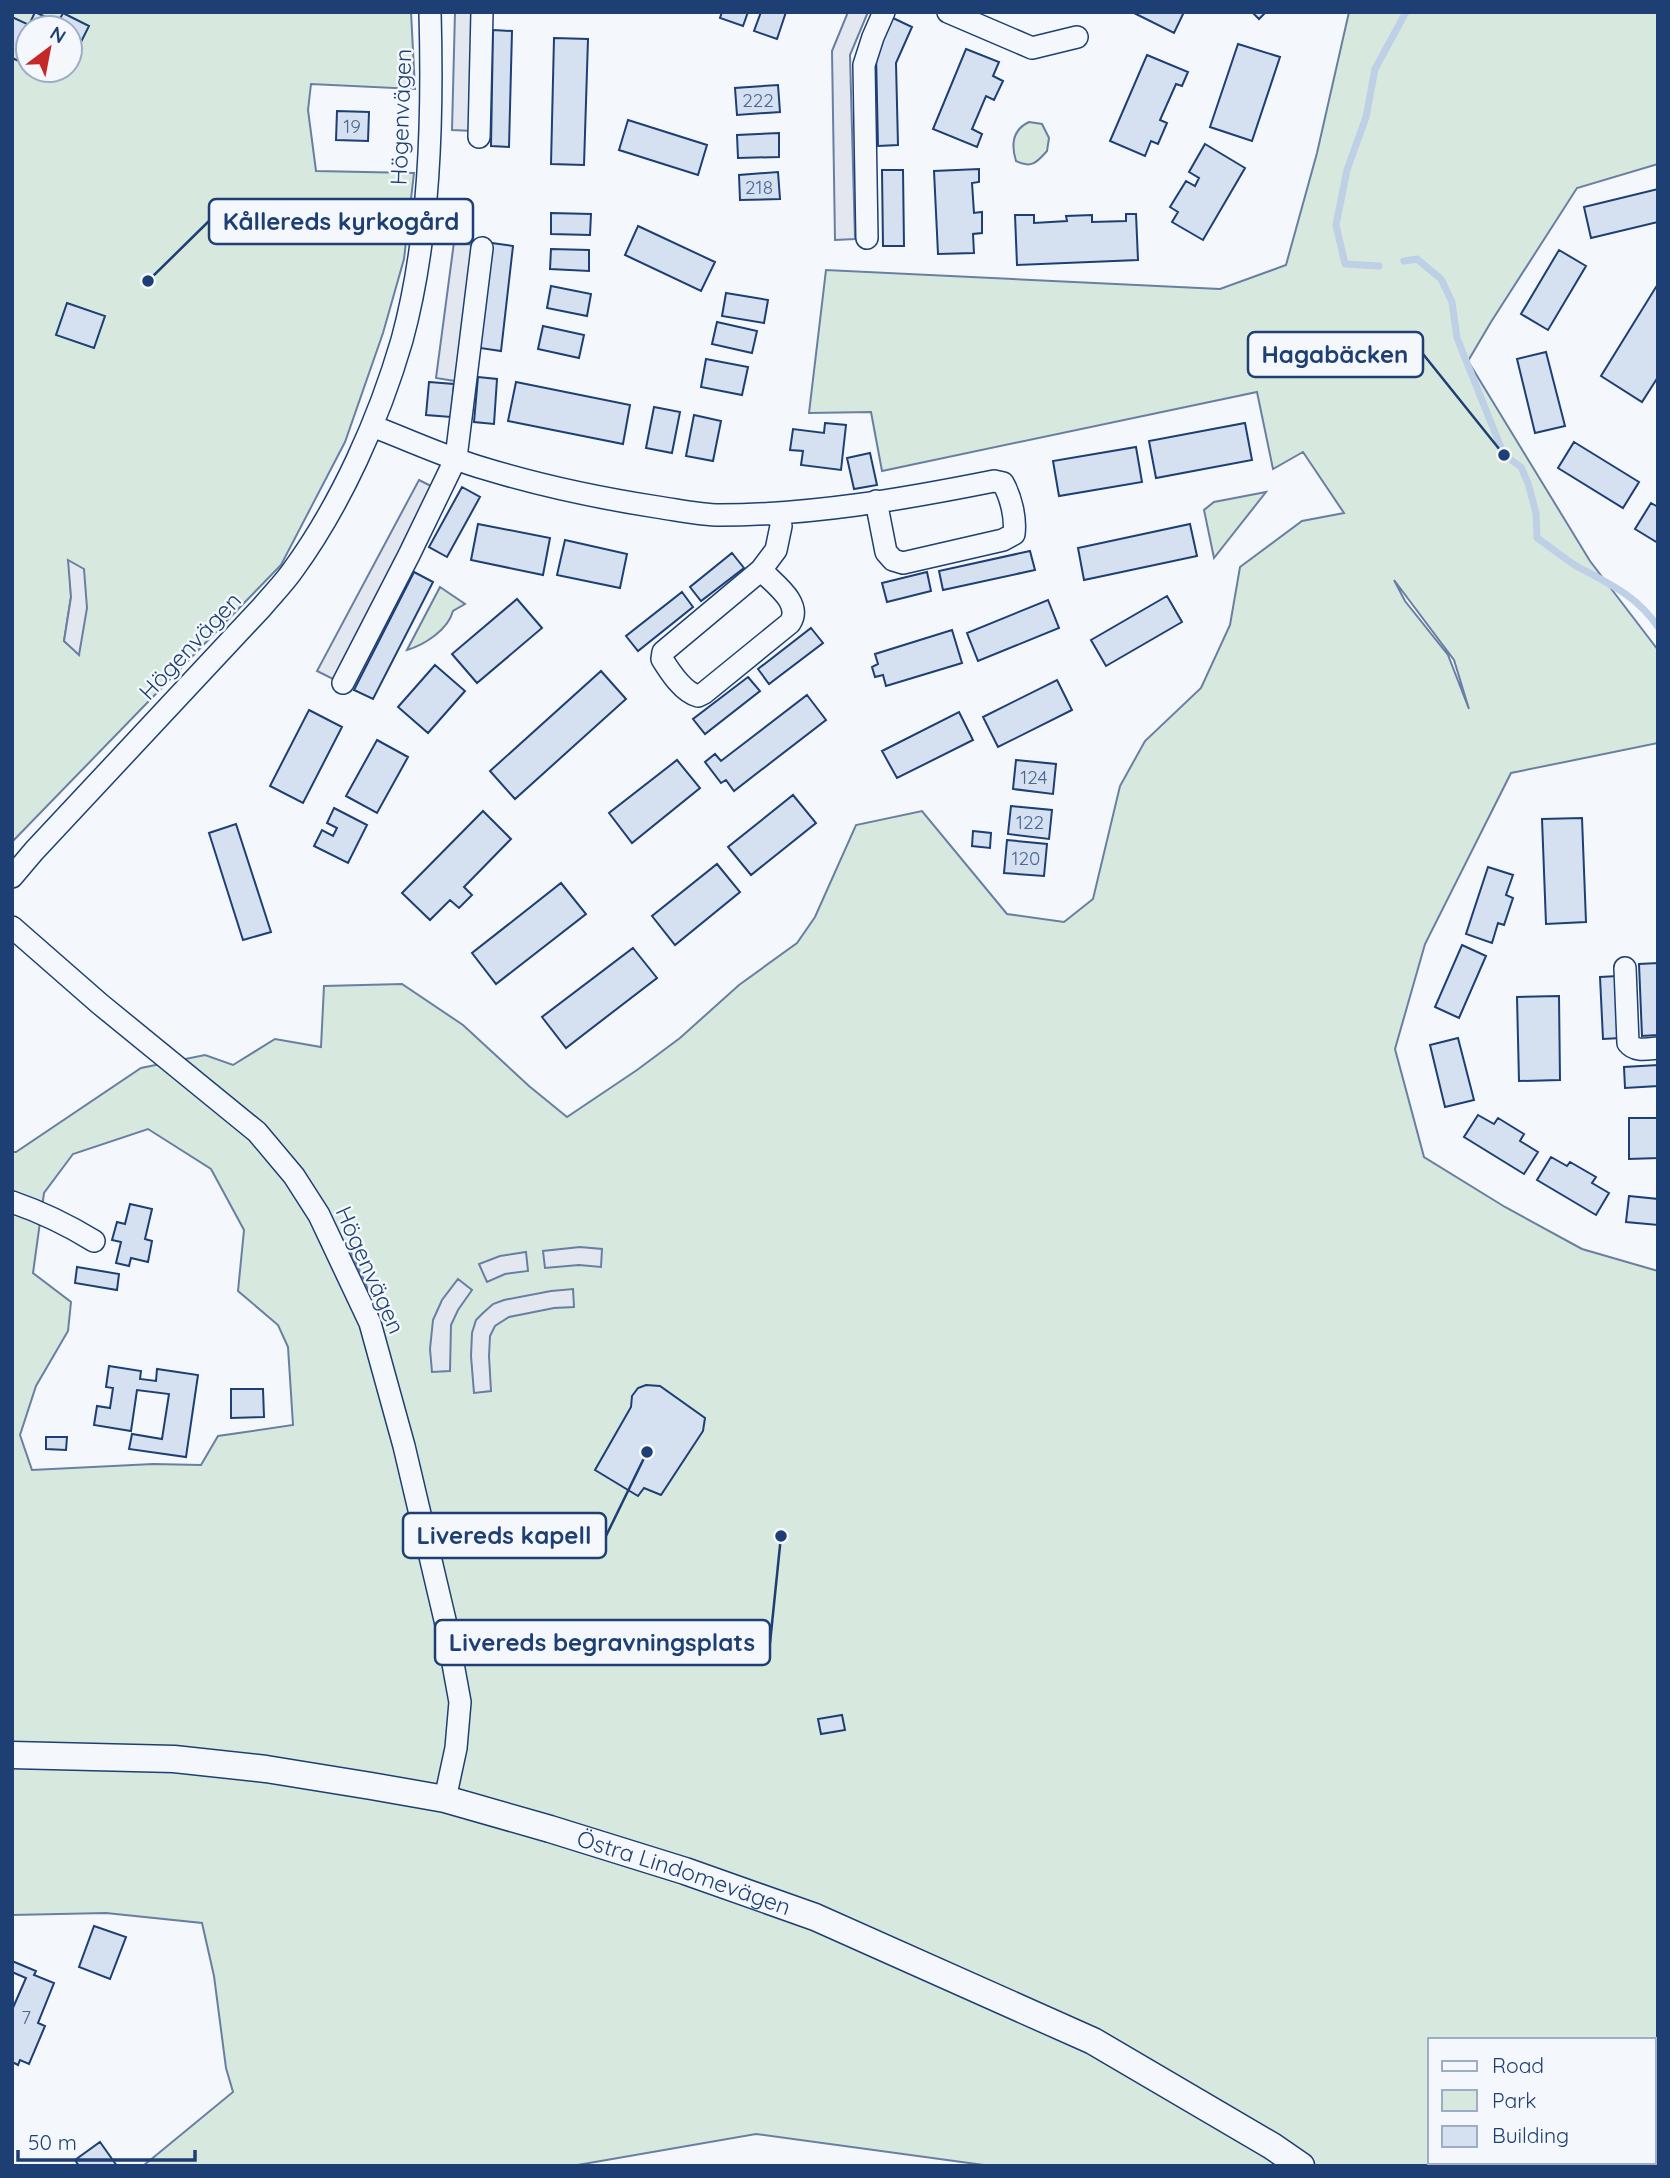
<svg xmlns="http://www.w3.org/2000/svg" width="1670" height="2178" font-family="Quicksand,sans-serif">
<rect width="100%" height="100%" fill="#f4f7fb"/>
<!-- green -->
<path fill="#d7e8df" stroke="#687fa3" stroke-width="2" fill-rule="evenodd" d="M 12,12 L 411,12 L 415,89 L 311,84 L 308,110 L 316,171 L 414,173 L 404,259 L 383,333 L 345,442 L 281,565 L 12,842 ZM 28,28 L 70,28 L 70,70 L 28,70 ZM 69,560 L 79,654 L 64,641 L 71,597 Z
M 1349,12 L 1658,12 L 1658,164 L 1577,188 L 1491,322 L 1468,361 L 1590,561 L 1658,650 L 1658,743 L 1511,773 L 1425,944 L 1395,1049 L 1424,1157 L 1505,1207 L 1582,1249 L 1658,1271 L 1658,2166 L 991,2166 L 756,2134 L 572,2166 L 143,2166 L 233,2092 L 226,2068 L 214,1976 L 202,1923 L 106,1913 L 12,1915 L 12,1152 L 16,1152 L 141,1068 L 205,1055 L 233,1065 L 275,1039 L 321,1047 L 324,986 L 402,984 L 463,1025 L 529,1086 L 567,1117 L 637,1070 L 680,1038 L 739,985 L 797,943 L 815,917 L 856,825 L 922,811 L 1007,914 L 1064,922 L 1093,899 L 1120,786 L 1145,741 L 1201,688 L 1230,625 L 1240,567 L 1302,521 L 1344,513 L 1303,452 L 1273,469 L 1257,392 L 882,471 L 871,412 L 809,413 L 826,270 L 1220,289 L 1286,265 L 1317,153 ZM 1394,580 L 1454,660 L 1469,709 L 1448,655 L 1405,601 ZM 148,1129 L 211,1169 L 244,1230 L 238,1291 L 278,1325 L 288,1347 L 293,1425 L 218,1436 L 201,1465 L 153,1464 L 32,1470 L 20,1435 L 36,1386 L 68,1331 L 71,1302 L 33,1273 L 44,1193 L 73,1154 ZM 350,1251 L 365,1282 L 381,1326 L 336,1258 ZM 1430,2040 L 1654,2040 L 1654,2162 L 1430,2162 Z
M 1029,122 L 1042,124 L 1049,138 L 1047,151 C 1037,162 1032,169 1016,161 C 1011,145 1012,130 1029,122 Z
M 1266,492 L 1214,558 L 1204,510 L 1214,502 Z
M 440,587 L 465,604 L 453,611 C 448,630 424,645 407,650 Z"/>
<!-- parking -->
<path fill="#e3e8f0" stroke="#687fa3" stroke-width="2" d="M 455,12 L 476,12 L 473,131 L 452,130 Z
M 848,12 L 868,12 L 850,55 L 855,239 L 835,240 L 832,51 Z
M 454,242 L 473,245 L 455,381 L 436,378 Z
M 419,480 L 435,488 L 333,679 L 317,671 Z
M 68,560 L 84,569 L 87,608 L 79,655 L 64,641 L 71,597 Z
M 580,1247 L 602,1249 L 601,1267 L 579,1265 L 545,1268 L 543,1251 Z
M 526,1252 L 528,1271 L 505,1274 L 487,1282 L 479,1264 L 500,1256 Z
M 458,1279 L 472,1290 L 458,1310 L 451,1325 L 450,1371 L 432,1372 L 430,1349 L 433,1320 L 442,1300 Z
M 573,1289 L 574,1307 L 554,1308 L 509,1317 L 495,1326 L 490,1336 L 489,1356 L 491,1391 L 474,1393 L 471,1356 L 472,1333 L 476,1320 L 483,1313 L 493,1304 L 504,1300 L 551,1291 Z"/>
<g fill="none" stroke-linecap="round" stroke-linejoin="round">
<!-- stream -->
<path stroke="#bed0e5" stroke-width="7" d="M 1404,261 L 1417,259 L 1441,279 L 1452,302 L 1457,338 L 1504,455 L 1521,467 L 1528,483 L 1536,513 L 1537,538 C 1551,547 1564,559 1578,567 C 1610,584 1637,596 1658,627
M 1379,266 L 1345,264 L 1336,225 L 1347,170 L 1366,117 L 1375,69 L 1406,12"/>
</g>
<!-- building -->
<path fill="#d5e0f0" stroke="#1d3f73" stroke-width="2" d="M 35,12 L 50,19 L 46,28 L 28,28 L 28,65 L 12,58 L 12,17 L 29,25 Z
M 722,12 L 748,12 L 743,26 L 720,18 Z
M 761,12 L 786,12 L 777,39 L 754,31 Z
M 1132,12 L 1184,12 L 1174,33 Z
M 1252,12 L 1266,12 L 1259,19 Z
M 63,13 L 89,26 L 77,50 L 70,47 L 70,28 L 55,28 Z
M 893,18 L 912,27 L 896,63 L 898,145 L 878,146 L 876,54 Z
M 493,30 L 512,31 L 509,147 L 491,146 Z
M 554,38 L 588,39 L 584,165 L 551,164 Z
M 1238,44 L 1280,57 L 1252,141 L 1210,127 Z
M 966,49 L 999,62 L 993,76 L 1003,81 L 994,100 L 986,96 L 972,129 L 982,134 L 977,147 L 933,129 Z
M 1147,55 L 1188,72 L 1182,86 L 1176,84 L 1160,120 L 1167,123 L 1158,144 L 1151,141 L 1145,156 L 1110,141 Z
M 778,85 L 780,112 L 737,115 L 735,88 Z
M 337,111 L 369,112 L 368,141 L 336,140 Z
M 628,120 L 707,145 L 698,175 L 619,150 Z
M 779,133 L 779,157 L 738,158 L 737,135 Z
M 1205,144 L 1245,168 L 1203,240 L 1172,222 L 1178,212 L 1170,207 L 1186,181 L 1195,186 L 1199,178 L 1189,172 Z
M 979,169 L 979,182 L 972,183 L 974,213 L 982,212 L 982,233 L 973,234 L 974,253 L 938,254 L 934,171 Z
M 882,170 L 903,170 L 904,246 L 883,246 Z
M 778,172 L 780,199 L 740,200 L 739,175 Z
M 1658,189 L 1658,222 L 1591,238 L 1584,207 Z
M 551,213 L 591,214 L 590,235 L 551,234 Z
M 1126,214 L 1136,214 L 1138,260 L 1017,265 L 1015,215 L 1034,215 L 1034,223 L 1067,221 L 1066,216 L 1092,215 L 1092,222 L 1126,221 Z
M 638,226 L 715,262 L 701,291 L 625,255 Z
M 492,243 L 513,246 L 501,351 L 480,348 Z
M 551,249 L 589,250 L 589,271 L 550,269 Z
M 1559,250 L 1586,266 L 1548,330 L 1521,314 Z
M 551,286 L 591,294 L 587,316 L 547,308 Z
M 1656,287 L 1658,288 L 1658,377 L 1642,402 L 1601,376 Z
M 726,293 L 768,300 L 764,323 L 722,316 Z
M 67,303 L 105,316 L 94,348 L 56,335 Z
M 717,322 L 757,331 L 752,353 L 712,344 Z
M 543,326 L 584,335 L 579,358 L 538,349 Z
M 1546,352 L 1565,426 L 1535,433 L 1517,359 Z
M 706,359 L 748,367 L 742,395 L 701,387 Z
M 478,377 L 497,379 L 494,424 L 474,422 Z
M 429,382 L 454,384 L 451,417 L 426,415 Z
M 516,382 L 630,405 L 623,444 L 508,421 Z
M 654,407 L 680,412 L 672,453 L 646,448 Z
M 694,415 L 721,421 L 713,461 L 686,456 Z
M 825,423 L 846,425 L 841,470 L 801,465 L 803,451 L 790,450 L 793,429 L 824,433 Z
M 1245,423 L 1252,460 L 1156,478 L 1149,441 Z
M 1574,442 L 1639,482 L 1623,508 L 1558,468 Z
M 1136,447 L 1142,482 L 1059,496 L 1053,461 Z
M 870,453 L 877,485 L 854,489 L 847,458 Z
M 462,487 L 480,497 L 447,557 L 429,547 Z
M 1651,503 L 1658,507 L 1658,543 L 1635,529 Z
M 478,524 L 550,538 L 543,575 L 471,560 Z
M 1190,524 L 1197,556 L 1084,580 L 1078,548 Z
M 565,540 L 627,554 L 620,588 L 557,575 Z
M 1030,551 L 1035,570 L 943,590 L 939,571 Z
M 732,553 L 744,568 L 701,601 L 690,587 Z
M 414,572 L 433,582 L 373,699 L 354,690 Z
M 927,572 L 931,591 L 887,602 L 882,583 Z
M 682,592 L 693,607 L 638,651 L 626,636 Z
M 1167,596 L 1182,622 L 1106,666 L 1091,640 Z
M 517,599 L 542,628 L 477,683 L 452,654 Z
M 1048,600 L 1059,628 L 978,661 L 967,633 Z
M 811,628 L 823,643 L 769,684 L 758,669 Z
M 952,630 L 962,663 L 886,686 L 883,675 L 875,677 L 872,667 L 878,664 L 875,654 Z
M 435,665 L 465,691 L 428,733 L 398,707 Z
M 601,671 L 626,699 L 515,799 L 490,771 Z
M 748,677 L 760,691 L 705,734 L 693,719 Z
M 1057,680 L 1072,710 L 998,747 L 983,717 Z
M 807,695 L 826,720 L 734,791 L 726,780 L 721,783 L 705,762 L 715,754 L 721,761 Z
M 309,710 L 342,727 L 303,803 L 270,786 Z
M 959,712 L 973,740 L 897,778 L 882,751 Z
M 377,740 L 408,757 L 377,813 L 346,796 Z
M 677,760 L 700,788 L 632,843 L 609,813 Z
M 1016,760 L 1056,764 L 1053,794 L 1013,789 Z
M 793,795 L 816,823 L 751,875 L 728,847 Z
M 1011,806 L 1052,810 L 1049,839 L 1008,834 Z
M 334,808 L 367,825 L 348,863 L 314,846 L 322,830 L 333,836 L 337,828 L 327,823 Z
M 483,811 L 511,839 L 464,887 L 472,895 L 459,908 L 450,900 L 430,920 L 402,893 Z
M 1582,818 L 1586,922 L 1546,924 L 1542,819 Z
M 236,824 L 271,932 L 243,940 L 209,833 Z
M 973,831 L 991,833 L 990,848 L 972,846 Z
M 1007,840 L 1047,844 L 1044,876 L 1004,873 Z
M 717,864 L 740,892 L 675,945 L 652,916 Z
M 1488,867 L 1513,875 L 1506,895 L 1513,898 L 1504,925 L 1498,923 L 1492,943 L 1466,934 Z
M 561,883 L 586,914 L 496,984 L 472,953 Z
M 1462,945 L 1486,956 L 1459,1018 L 1435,1007 Z
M 633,948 L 657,978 L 566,1048 L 542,1017 Z
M 1658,963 L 1658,1035 L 1642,1036 L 1639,964 Z
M 1618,976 L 1621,1038 L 1603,1039 L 1600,977 Z
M 1559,996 L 1560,1080 L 1519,1081 L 1517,997 Z
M 1458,1038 L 1474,1100 L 1445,1107 L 1430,1045 Z
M 1658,1065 L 1658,1086 L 1625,1088 L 1624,1067 Z
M 1478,1115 L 1494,1124 L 1498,1118 L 1524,1134 L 1520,1141 L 1538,1152 L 1524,1174 L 1464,1137 Z
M 1629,1118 L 1658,1118 L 1658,1158 L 1629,1159 Z
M 1551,1157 L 1567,1166 L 1570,1162 L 1596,1177 L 1592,1183 L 1609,1193 L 1596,1215 L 1537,1180 Z
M 1629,1196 L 1658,1199 L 1658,1225 L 1626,1222 Z
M 130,1204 L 152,1209 L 145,1239 L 152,1241 L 148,1262 L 131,1258 L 129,1266 L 116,1263 L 121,1242 L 112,1240 L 117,1222 L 125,1224 Z
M 77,1267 L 119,1274 L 117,1290 L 75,1283 Z
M 109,1366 L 141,1371 L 140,1379 L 156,1381 L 157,1369 L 198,1375 L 186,1457 L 129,1449 L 132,1434 L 162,1439 L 169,1394 L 137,1390 L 131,1431 L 94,1425 L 97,1406 L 110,1408 L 113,1388 L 106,1387 Z
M 646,1385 L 660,1386 L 705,1418 L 703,1431 L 661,1495 L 644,1488 L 638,1496 L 595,1470 L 631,1407 L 632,1396 L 638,1388 Z
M 231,1389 L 263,1389 L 264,1417 L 231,1418 Z
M 46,1437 L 67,1437 L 66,1450 L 46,1449 Z
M 842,1715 L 845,1730 L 821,1734 L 818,1719 Z
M 94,1926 L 126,1937 L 110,1979 L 79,1967 Z
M 12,1961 L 36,1971 L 34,1975 L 54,1983 L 38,2023 L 45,2026 L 29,2064 L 20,2060 L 18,2065 L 12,2062 L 12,2010 L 26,1978 L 12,1972 Z
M 100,2142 L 117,2166 L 79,2166 L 75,2160 Z"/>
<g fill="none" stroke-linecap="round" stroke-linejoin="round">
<!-- minor casing -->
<g stroke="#1d3f73" stroke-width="24">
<path id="minor" d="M 948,12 L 1032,48 L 1077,37
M 479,137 L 482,12
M 867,238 L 864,65 L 873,37 L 884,12
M 372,426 C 409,440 447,458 486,469 C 542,486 599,498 657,507 C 678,510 700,515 720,515 C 812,515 904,499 994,481 L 1003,483 C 1011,497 1016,518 1014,534 L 1003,540 L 903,563 L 893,560 L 886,552 L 876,501
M 761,570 C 774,584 803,603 790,623 L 704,693 L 698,696 C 683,692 670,672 662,659 L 663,652 L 761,570 L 776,550 L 781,526 L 779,513
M 343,683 L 409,555 L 456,458 L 482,248
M 12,877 L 34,851 L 262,607 C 272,595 284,583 293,570 C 341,504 379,419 402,340 C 430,237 433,119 430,12
M 12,927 L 100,1004 L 257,1132 L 294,1176 L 319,1215 L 370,1323 L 404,1446 L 445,1620 L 460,1702 L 456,1748 L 445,1799
M 1625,968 L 1628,1043 C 1635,1052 1647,1049 1658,1048
M 12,1202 C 41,1212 68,1225 94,1241"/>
</g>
<!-- tertiary casing -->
<g stroke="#1d3f73" stroke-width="29">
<g id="tertiary">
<path id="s1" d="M 12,1755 L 174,1759 L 266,1769 L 371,1786 L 445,1799 L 550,1829 L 685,1871 L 815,1917 L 1093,2041 L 1272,2146 L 1301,2166"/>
</g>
</g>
<!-- minor -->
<use href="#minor" stroke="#f4f7fb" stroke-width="21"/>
<!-- tertiary -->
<use href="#tertiary" stroke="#f4f7fb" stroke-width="26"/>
</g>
<g text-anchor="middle" stroke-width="5" stroke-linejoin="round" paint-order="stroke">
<!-- number labels -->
<g font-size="19" fill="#4b6792">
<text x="758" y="107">222</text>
<text x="352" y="133">19</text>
<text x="759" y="194">218</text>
<text x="1034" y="784">124</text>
<text x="1030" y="829">122</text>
<text x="1026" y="865">120</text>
<text x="26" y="2024">7</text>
</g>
<!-- street labels -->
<g font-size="23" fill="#1d3f73" stroke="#f4f7fb">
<text transform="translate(401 117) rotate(-88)" y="8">Högenvägen</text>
<text transform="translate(190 646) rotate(-47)" y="8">Högenvägen</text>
<text transform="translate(370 1270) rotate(66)" y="8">Högenvägen</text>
<text dy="8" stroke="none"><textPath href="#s1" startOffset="686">Östra Lindomevägen</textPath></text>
</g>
</g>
<!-- callouts -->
<path fill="none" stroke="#1d3f73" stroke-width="2.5" d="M148 281L209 221M1504 455L1423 354M647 1452L606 1536M781 1536L770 1643"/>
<g fill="#1d3f73" stroke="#f4f7fb" stroke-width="2.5">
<circle cx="148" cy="281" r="7"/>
<circle cx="1504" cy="455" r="7"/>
<circle cx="647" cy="1452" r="7"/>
<circle cx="781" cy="1536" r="7"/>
</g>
<g fill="#f4f7fb" stroke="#1d3f73" stroke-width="2.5">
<rect x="209" y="199" width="264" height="45" rx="7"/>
<rect x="1248" y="332" width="175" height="45" rx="7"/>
<rect x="403" y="1513" width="203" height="45" rx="7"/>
<rect x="435" y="1620" width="335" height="45" rx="7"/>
</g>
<g font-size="24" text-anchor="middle" font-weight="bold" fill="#1d3f73">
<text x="341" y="230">Kållereds kyrkogård</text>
<text x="1335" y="363">Hagabäcken</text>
<text x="504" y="1544">Livereds kapell</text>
<text x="602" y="1651">Livereds begravningsplats</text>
</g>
<!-- border -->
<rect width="1670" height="2178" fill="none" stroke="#1d3f73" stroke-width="28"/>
<!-- legend -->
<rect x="1428" y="2038" width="228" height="126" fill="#f4f7fb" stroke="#9eadc5" stroke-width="2"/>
<rect x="1442" y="2061" width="35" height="10" fill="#f4f7fb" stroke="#9eadc5" stroke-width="2"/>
<text x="1492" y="2073" font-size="21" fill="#1d3f73">Road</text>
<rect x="1442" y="2090" width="35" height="21" fill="#d7e8df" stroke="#9eadc5" stroke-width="2"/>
<text x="1492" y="2108" font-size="21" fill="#1d3f73">Park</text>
<rect x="1442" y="2126" width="35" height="21" fill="#d5e0f0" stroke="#9eadc5" stroke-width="2"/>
<text x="1492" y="2143" font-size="21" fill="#1d3f73">Building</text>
<!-- north arrow -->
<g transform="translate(49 49) rotate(32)"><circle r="33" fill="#f4f7fb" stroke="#9eadc5" stroke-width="2"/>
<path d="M0-5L12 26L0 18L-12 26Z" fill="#c62828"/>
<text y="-10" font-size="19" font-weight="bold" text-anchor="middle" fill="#1d3f73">N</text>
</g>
<!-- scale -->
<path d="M18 2150v10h177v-10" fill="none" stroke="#1d3f73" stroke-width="3.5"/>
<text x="28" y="2150" font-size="21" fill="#1d3f73" stroke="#f4f7fb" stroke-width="5" paint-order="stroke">50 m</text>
</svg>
